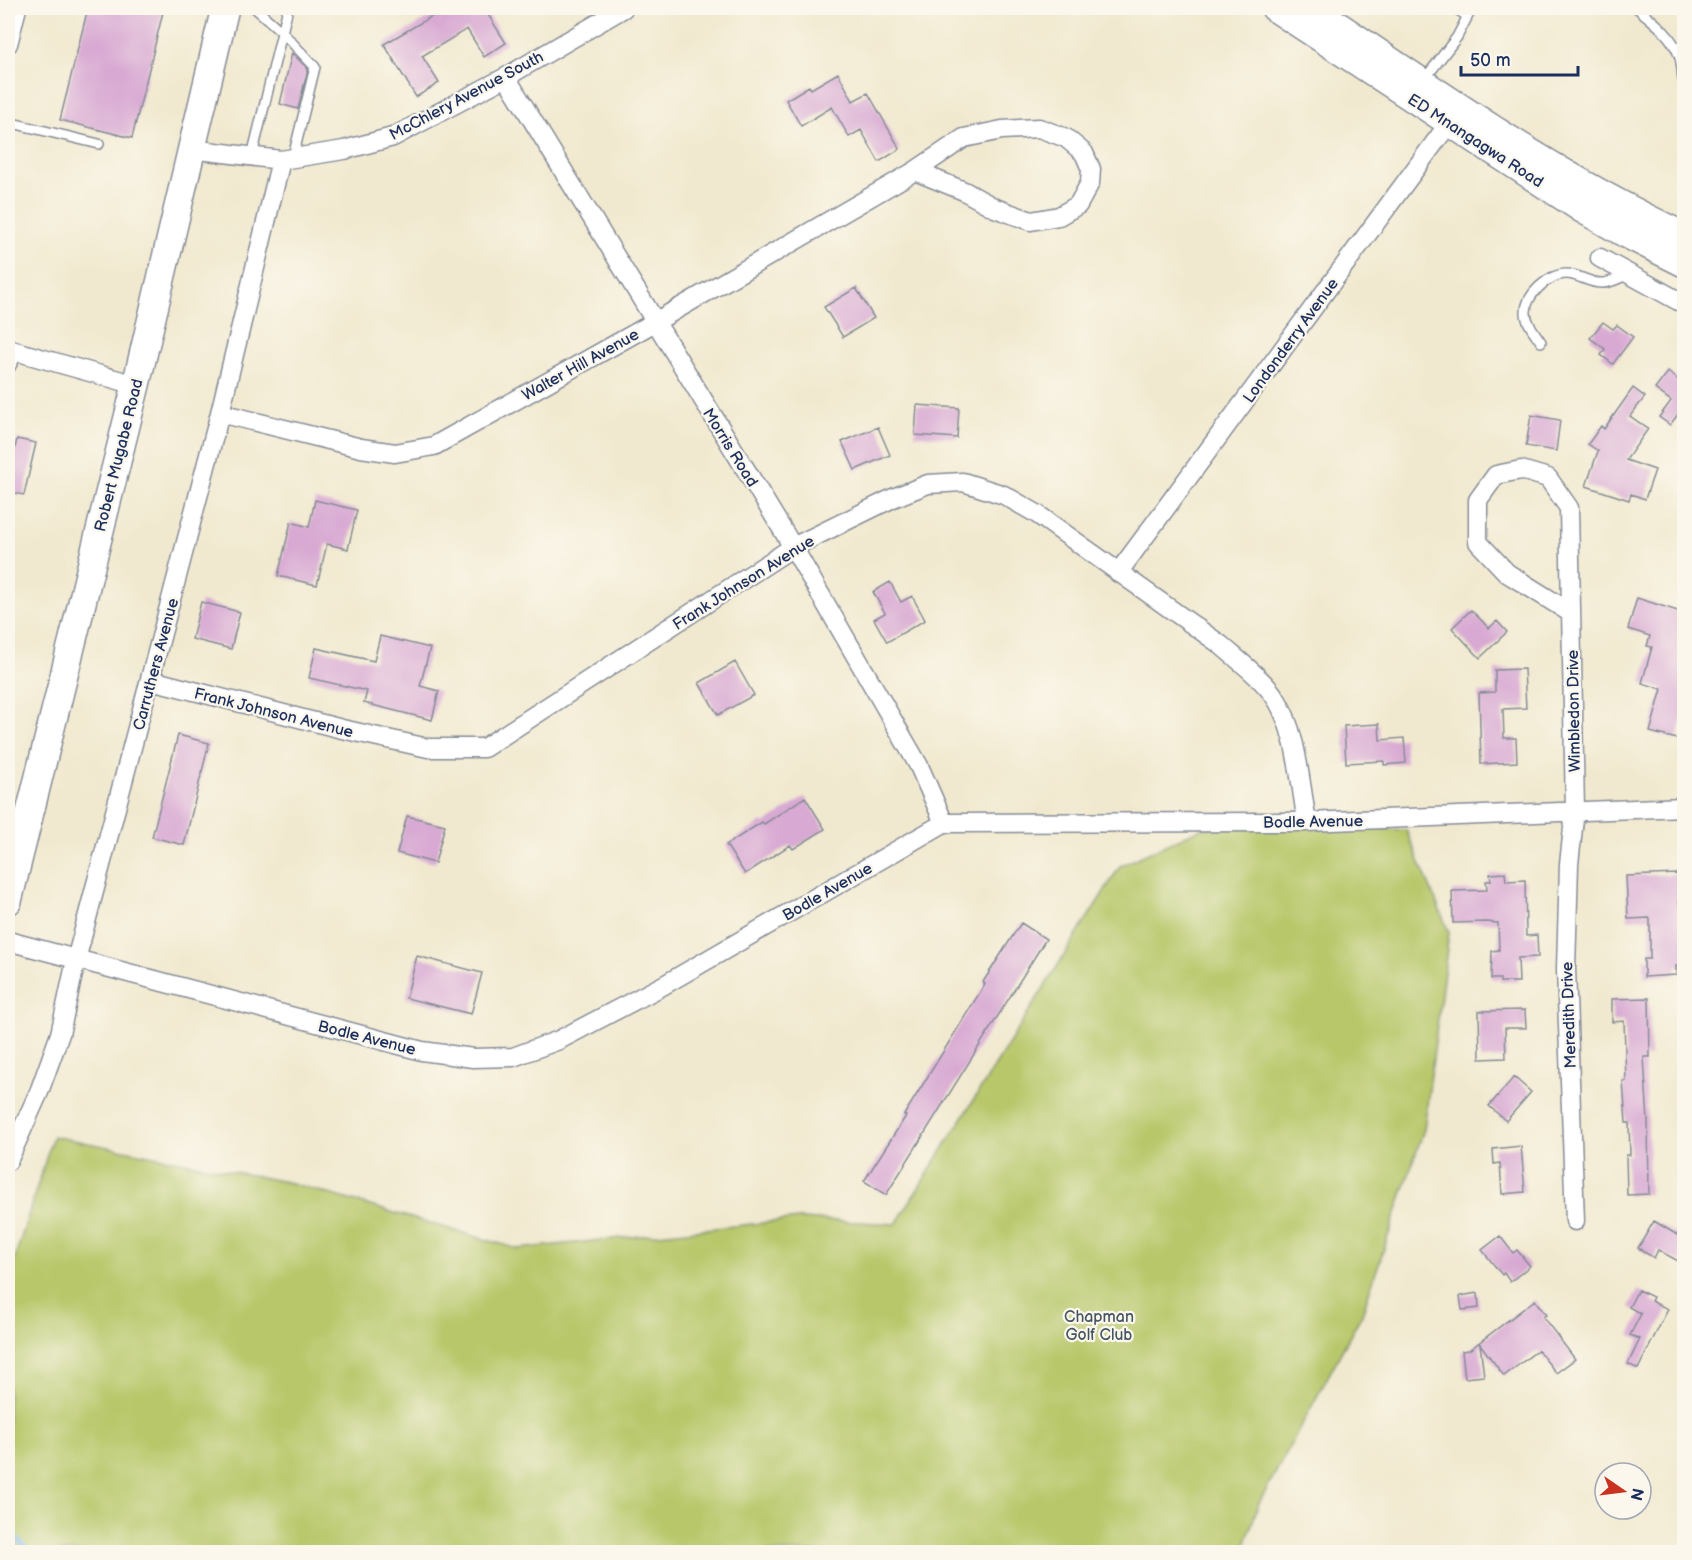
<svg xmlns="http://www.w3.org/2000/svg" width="1692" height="1560" font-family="'Balsamiq Sans',sans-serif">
<rect width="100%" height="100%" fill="#fbf7ec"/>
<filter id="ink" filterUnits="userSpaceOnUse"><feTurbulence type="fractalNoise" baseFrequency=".0167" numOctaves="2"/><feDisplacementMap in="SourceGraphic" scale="12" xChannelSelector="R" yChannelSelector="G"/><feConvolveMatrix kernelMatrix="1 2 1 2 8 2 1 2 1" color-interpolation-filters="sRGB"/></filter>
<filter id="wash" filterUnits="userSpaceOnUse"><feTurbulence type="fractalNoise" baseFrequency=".008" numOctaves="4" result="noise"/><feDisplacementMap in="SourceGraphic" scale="24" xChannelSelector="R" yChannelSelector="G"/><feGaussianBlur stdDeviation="1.35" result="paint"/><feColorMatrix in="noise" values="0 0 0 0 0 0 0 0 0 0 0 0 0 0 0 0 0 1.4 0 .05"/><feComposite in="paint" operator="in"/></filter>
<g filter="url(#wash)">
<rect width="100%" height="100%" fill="#f1e9cf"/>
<!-- green -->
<path fill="#b7c769" stroke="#697b64" stroke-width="1.5" d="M 1303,824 L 1406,830 L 1449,932 L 1424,1129 L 1362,1314 L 1258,1505 L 1243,1552 L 8,1552 L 8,1280 L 53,1136 L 291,1183 L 518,1249 L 799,1219 L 896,1224 L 1120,866 L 1202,828 Z"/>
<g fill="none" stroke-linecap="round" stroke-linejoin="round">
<!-- stream -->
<path stroke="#7cb8ee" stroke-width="4.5" d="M 8,1529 L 30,1552"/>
</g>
<g id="blocks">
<!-- building -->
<path fill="#d8a9d3" d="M 88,8 L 164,8 L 132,138 L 60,120 Z
M 446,8 L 484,8 L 506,43 L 484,57 L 467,29 L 422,56 L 439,83 L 416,97 L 384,44 Z
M 292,53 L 308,69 L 298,109 L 280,104 Z
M 838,73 L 853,101 L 868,93 L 900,149 L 879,162 L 861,130 L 849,137 L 832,107 L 801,126 L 786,100 L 809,86 L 811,89 Z
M 856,288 L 874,318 L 843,337 L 824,307 Z
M 1603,322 L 1613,329 L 1617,325 L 1633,337 L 1613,364 L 1601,355 L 1605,349 L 1590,338 Z
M 1668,372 L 1683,383 L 1684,381 L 1684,411 L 1682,409 L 1670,425 L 1659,417 L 1671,401 L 1655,389 Z
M 1633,388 L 1645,397 L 1630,416 L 1648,429 L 1626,460 L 1655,470 L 1645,499 L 1631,494 L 1629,500 L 1586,486 L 1598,451 L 1588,444 L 1601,426 L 1604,429 Z
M 917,405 L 959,408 L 957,438 L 915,435 Z
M 1531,415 L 1560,420 L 1556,451 L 1526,446 Z
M 878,427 L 890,455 L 855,470 L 842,442 Z
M 17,439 L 36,443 L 24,495 L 8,492 L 8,447 L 15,448 Z
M 315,500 L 357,510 L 348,549 L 327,544 L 317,585 L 278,576 L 291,522 L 309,527 Z
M 890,582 L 901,602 L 912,596 L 925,620 L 887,642 L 874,619 L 885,613 L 873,592 Z
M 1637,598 L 1684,613 L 1684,710 L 1677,739 L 1650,732 L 1662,689 L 1642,683 L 1652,647 L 1647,646 L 1650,636 L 1628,629 Z
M 201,602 L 240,612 L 231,649 L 192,639 Z
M 1471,610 L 1489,628 L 1497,621 L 1507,632 L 1480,658 L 1452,628 Z
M 380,636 L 430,648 L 420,686 L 439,691 L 432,720 L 364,703 L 367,691 L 309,678 L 316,648 L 374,661 Z
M 735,662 L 754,695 L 718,715 L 699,683 Z
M 1524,669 L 1526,708 L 1503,709 L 1504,738 L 1516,738 L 1517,762 L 1481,764 L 1479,693 L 1495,692 L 1495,670 Z
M 1379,724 L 1380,740 L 1404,738 L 1406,763 L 1384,765 L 1384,761 L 1346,763 L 1344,726 Z
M 178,735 L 209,743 L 184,845 L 152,837 Z
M 805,797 L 825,829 L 793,849 L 790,845 L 745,874 L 726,845 L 762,822 L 764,824 Z
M 407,816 L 445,825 L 435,863 L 397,853 Z
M 1505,873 L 1506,881 L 1525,880 L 1526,936 L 1537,935 L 1538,957 L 1518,958 L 1519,982 L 1500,982 L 1500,979 L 1491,979 L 1492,951 L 1499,950 L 1498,923 L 1486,922 L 1453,923 L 1452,891 L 1487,890 L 1486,881 L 1491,881 L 1490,874 Z
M 1678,874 L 1679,904 L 1684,904 L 1684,966 L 1676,966 L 1676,975 L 1644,977 L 1644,959 L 1650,959 L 1650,918 L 1628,919 L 1626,876 Z
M 1021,923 L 1046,939 L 886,1195 L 864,1181 L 906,1116 L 904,1115 L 985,984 L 983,982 Z
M 417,956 L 482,973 L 471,1014 L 406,998 Z
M 1649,998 L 1650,1057 L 1644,1057 L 1648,1122 L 1649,1194 L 1627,1195 L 1626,1155 L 1630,1155 L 1629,1123 L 1626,1123 L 1623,1081 L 1626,1081 L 1624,1021 L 1612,1022 L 1612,999 Z
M 1525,1010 L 1526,1028 L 1505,1028 L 1506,1058 L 1480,1059 L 1479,1011 Z
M 1514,1077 L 1531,1092 L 1506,1121 L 1489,1106 Z
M 1521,1146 L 1525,1192 L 1502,1194 L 1500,1163 L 1494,1164 L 1493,1149 Z
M 1654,1221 L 1684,1239 L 1684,1255 L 1680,1262 L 1658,1250 L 1654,1258 L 1638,1248 Z
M 1500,1236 L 1513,1253 L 1517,1250 L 1530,1266 L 1510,1282 L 1504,1273 L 1502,1275 L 1482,1250 Z
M 1638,1290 L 1653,1297 L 1651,1301 L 1668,1309 L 1638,1369 L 1628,1364 L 1640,1339 L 1630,1335 L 1641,1314 L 1629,1307 Z
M 1478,1293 L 1479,1308 L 1462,1310 L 1460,1296 Z
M 1535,1300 L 1546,1315 L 1543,1317 L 1575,1359 L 1556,1373 L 1538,1350 L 1504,1376 L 1480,1344 L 1484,1376 L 1465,1378 L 1462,1351 L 1469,1350 Z"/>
</g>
</g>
<g filter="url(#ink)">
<use href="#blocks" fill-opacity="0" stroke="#868c96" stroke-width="1.5"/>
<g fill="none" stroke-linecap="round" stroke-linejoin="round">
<!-- service casing -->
<g stroke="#868c96" stroke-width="12">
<path id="service" d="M 255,8 L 282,32 L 315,67 L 293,157
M 1455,8 L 1467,16
M 1637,8 C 1653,21 1672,35 1679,55 C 1682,62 1682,72 1683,80
M 1424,80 L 1457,37 L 1472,8
M 8,122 L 99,144
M 252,156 L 288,8
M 1541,342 C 1536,334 1526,323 1526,313 C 1525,295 1549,274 1566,274 C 1579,274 1590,284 1603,283 C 1611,283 1621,277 1629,274
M 8,371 L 19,352"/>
</g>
<!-- minor casing -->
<g stroke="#868c96" stroke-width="21">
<path id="minor" d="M 8,44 L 17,8
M 506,77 L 793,547 L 919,766 L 944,823
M 191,149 L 281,160 L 344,150 L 393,137 L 506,77 L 624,8
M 1600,258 L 1684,304
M 8,349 L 136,385
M 220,413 L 361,448 L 395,453 L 434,446 L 655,322 L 915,171 L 964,138 L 1002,130 L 1039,128 L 1066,138 L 1084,153 L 1091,169 L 1090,183 L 1078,205 L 1059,216 L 1031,221 L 995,208 L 964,191 L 915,171
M 1118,573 L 1455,115
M 1571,613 L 1507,573 L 1478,542 L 1478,500 L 1496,475 L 1521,470 L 1548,478 L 1569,508 L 1575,810 L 1569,864 L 1566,969 L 1575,1221
M 151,680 L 342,729 L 428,748 L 484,748 L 793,547 L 893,498 L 928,484 L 963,482 L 1004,495 L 1037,514 L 1221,645 C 1239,661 1261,677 1275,697 C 1297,730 1300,783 1307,822
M 8,941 L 422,1051 L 473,1058 L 513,1057 L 559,1040 L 664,985 L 944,823 L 1307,822 L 1684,807
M 8,1161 L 39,1092 L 60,1034 L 76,960 L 220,413 L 281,160"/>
</g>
<!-- primary casing -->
<g stroke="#868c96" stroke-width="30">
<path id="primary" d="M 1275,8 L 1582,209 L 1626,234 L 1684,263
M 1312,8 C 1432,89 1552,175 1684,236
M 8,901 L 136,385 L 225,8"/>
</g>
<!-- service -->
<use href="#service" stroke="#fff" stroke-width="9"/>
<!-- minor -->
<use href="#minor" stroke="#fff" stroke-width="18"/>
<!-- primary -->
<use href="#primary" stroke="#fff" stroke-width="27"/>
</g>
</g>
<g text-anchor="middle" stroke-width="4.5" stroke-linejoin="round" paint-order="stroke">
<!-- street labels -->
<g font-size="16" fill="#1b2f5e" stroke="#fbf7ec">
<text transform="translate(466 95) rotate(-28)" y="6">McChlery Avenue South</text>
<text transform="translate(1476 140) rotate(33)" y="6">ED Mnangagwa Road</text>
<text transform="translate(1290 340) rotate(-54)" y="6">Londonderry Avenue</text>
<text transform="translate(580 364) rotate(-29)" y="6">Walter Hill Avenue</text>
<text transform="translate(731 447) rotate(58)" y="6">Morris Road</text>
<text transform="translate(118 455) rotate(-76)" y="6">Robert Mugabe Road</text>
<text transform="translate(743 582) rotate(-32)" y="6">Frank Johnson Avenue</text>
<text transform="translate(155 664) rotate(-75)" y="6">Carruthers Avenue</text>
<text transform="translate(1573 711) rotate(-91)" y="6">Wimbledon Drive</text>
<text transform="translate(274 712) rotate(14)" y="6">Frank Johnson Avenue</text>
<text transform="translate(1313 821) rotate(-1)" y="6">Bodle Avenue</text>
<text transform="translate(827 891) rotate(-30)" y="6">Bodle Avenue</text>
<text transform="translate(1568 1015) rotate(-92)" y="6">Meredith Drive</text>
<text transform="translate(367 1037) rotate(14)" y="6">Bodle Avenue</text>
</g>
<!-- park labels -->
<g font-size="16" fill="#425561" stroke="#fbf7ec">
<text x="1099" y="1322">Chapman<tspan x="1099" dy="18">Golf Club</tspan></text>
</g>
</g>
<!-- margin -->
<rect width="1692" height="1560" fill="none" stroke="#fbf7ec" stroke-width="30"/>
<!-- north arrow -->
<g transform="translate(1623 1491) rotate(104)"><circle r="28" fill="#fbf7ec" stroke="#a1a7b3" stroke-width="1.5"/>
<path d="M0-4.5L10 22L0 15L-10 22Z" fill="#c8321e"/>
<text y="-9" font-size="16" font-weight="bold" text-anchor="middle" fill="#1b2f5e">N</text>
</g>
<!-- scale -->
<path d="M1461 66v9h117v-9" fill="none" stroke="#1b2f5e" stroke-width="3"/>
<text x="1470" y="66" font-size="18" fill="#1b2f5e" stroke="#fbf7ec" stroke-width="4.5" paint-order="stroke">50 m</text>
</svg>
